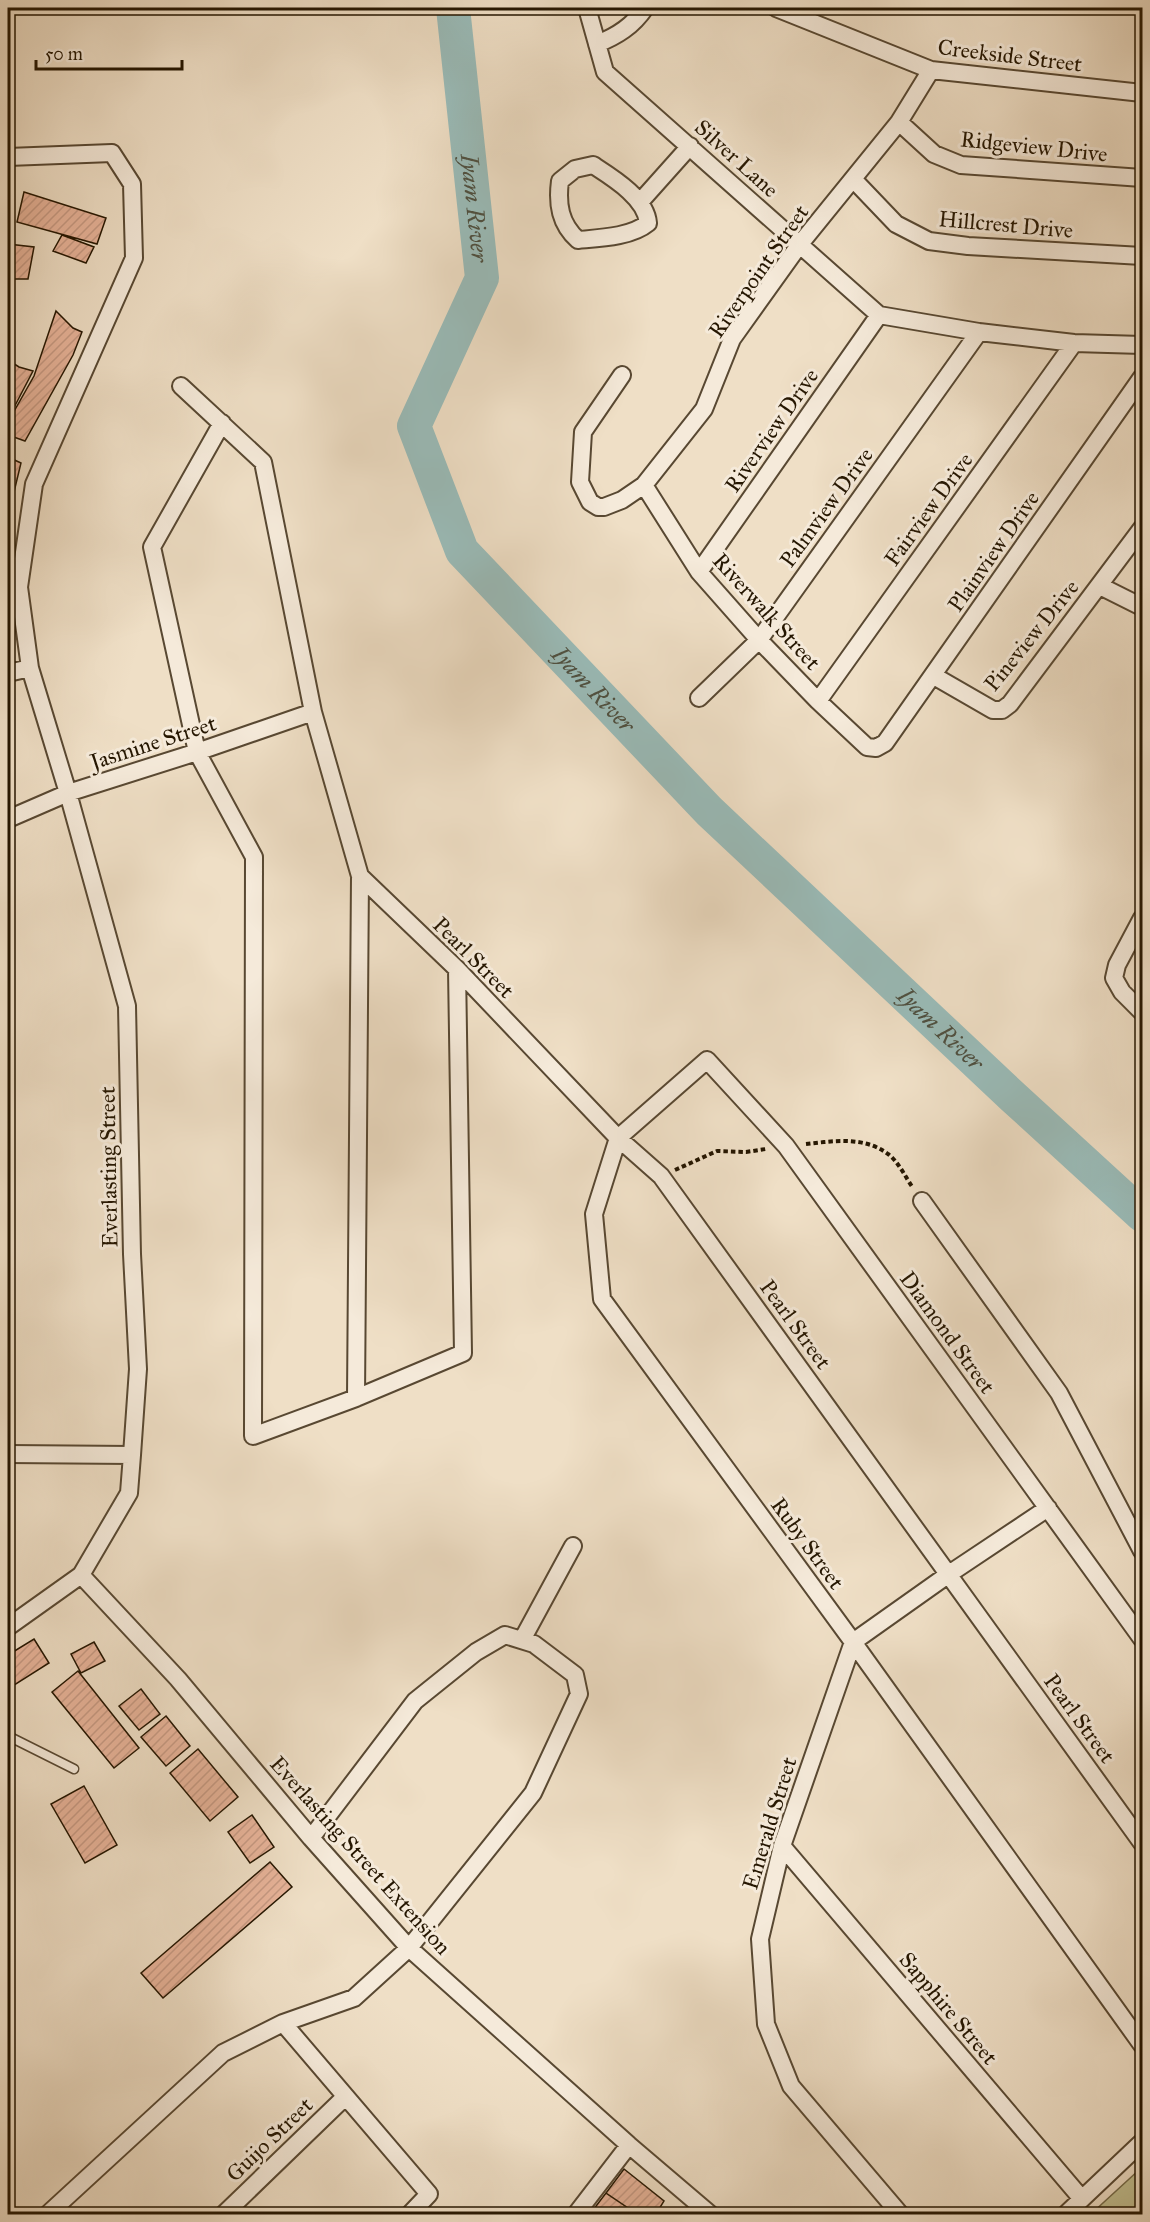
<svg xmlns="http://www.w3.org/2000/svg" width="1150" height="2222" font-family="'IM FELL Great Primer',serif">
<defs>
<pattern id="building-hatch" width="6" height="6" patternUnits="userSpaceOnUse" patternTransform="scale(1.5)"><rect width="6" height="6" fill="#e7b399"/><path d="M-1 1l2-2M0 6l6-6M5 7l2-2" fill="none" stroke="#c69982"/></pattern>
</defs>
<rect width="100%" height="100%" fill="#efdfc6"/>
<filter id="stains"><feTurbulence type="fractalNoise" baseFrequency=".00333" numOctaves="4"/><feColorMatrix values="0 0 0 0 .2 0 0 0 0 .09 0 0 0 0 .02 0 0 0 .5 -.17"/></filter>
<radialGradient id="worn" r=".72"><stop offset=".6" stop-color="#630" stop-opacity="0"/><stop offset="1" stop-color="#630" stop-opacity=".3"/></radialGradient>
<!-- garden -->
<path fill="#c1bf90" stroke="#736a48" stroke-width="1.5" d="M 1140,2169 L 1142,2171 L 1142,2214 L 1091,2214 Z"/>
<g fill="none" stroke-linecap="round" stroke-linejoin="round">
<!-- river -->
<path stroke="#9abcb9" stroke-width="34" id="s1" d="M 453,8 L 482,278 L 414,426 L 462,551 L 709,811 L 1013,1097 L 1142,1215"/>
</g>
<!-- building -->
<path fill="url(#building-hatch)" stroke="#251601" stroke-width="1.5" d="M 24,192 L 106,218 L 97,244 L 17,222 Z
M 62,235 L 94,247 L 86,263 L 53,251 Z
M 8,244 L 34,247 L 28,279 L 9,279 L 8,287 Z
M 56,311 L 73,328 L 82,332 L 73,355 L 25,441 L 8,435 L 8,422 L 34,376 Z
M 8,360 L 19,367 L 33,371 L 8,419 Z
M 8,457 L 21,463 L 8,517 Z
M 34,1639 L 49,1663 L 8,1689 L 8,1655 Z
M 94,1642 L 105,1661 L 81,1673 L 71,1654 Z
M 78,1671 L 139,1748 L 114,1768 L 52,1692 Z
M 141,1689 L 160,1714 L 139,1730 L 119,1706 Z
M 166,1716 L 190,1746 L 166,1766 L 141,1737 Z
M 198,1749 L 238,1797 L 210,1821 L 170,1773 Z
M 84,1786 L 117,1845 L 85,1863 L 51,1804 Z
M 252,1815 L 274,1847 L 250,1863 L 228,1832 Z
M 270,1862 L 292,1887 L 163,1998 L 141,1973 Z
M 624,2169 L 664,2201 L 656,2214 L 637,2214 L 606,2193 Z
M 606,2193 L 637,2214 L 590,2214 Z"/>
<g fill="none" stroke-linecap="round" stroke-linejoin="round">
<!-- lane casing -->
<g stroke="#584832" stroke-width="11">
<path id="lane" d="M 8,1736 L 74,1769"/>
</g>
<!-- street casing -->
<g stroke="#584832" stroke-width="20">
<path id="street" d="M 587,8 L 605,72 L 879,315 L 979,332 L 1074,343 L 1142,345
M 776,8 L 931,70 L 1142,93
M 597,44 C 617,36 633,26 645,8
M 899,122 L 934,154 L 961,165 L 1142,178
M 8,157 L 112,153 L 132,184 L 134,258 L 34,484 L 19,587 L 30,668 L 68,793 L 127,1006 L 132,1254 L 138,1369 L 132,1455 L 129,1493 L 81,1575 L 8,1627
M 593,165 C 613,178 646,198 648,223 C 631,237 600,238 578,240 C 560,224 557,204 560,181 L 575,169 Z
M 853,179 L 896,224 L 929,241 L 968,246 L 1142,256
M 640,202 L 690,146
M 622,375 L 583,432 L 580,482 L 590,502 L 598,507 L 604,507 L 622,500 L 644,485 L 704,409 L 732,339 L 800,244 L 899,122 L 931,70
M 181,386 L 263,462 L 313,712 L 360,876 L 356,1398
M 222,423 L 152,547 L 197,752 L 254,857 L 253,1436 L 356,1398 L 463,1353 L 457,969
M 644,485 L 699,572 L 759,640 L 818,701 L 867,747 L 876,748 L 885,743 L 1142,377
M 699,572 L 879,315
M 1100,586 L 1142,607
M 8,673 L 30,668
M 934,676 L 993,710 L 1002,710 L 1010,704 L 1142,528
M 699,698 L 759,640 L 979,332
M 818,701 L 1074,343
M 8,819 L 68,793 L 197,752 L 313,712
M 360,876 L 457,969 L 618,1138 L 661,1176 L 1142,1843
M 1142,918 L 1117,965 L 1114,978 L 1122,992 L 1142,1012
M 922,1201 L 1059,1393 L 1142,1551
M 8,1454 L 132,1455
M 81,1575 L 178,1679 L 311,1838 L 409,1948 L 629,2145 L 710,2214
M 1142,1639 L 786,1146 L 707,1060 L 618,1138 L 594,1214 L 602,1299 L 853,1642 L 1142,2045
M 522,1640 L 573,1546
M 782,1846 L 1082,2199
M 283,2023 L 429,2194 L 410,2214
M 48,2214 L 223,2053 L 283,2023 L 354,1998 L 409,1948 L 533,1793 L 579,1694 L 575,1675 L 534,1644 L 505,1635 L 476,1652 L 415,1701 L 311,1838
M 224,2214 L 345,2097
M 576,2214 L 629,2145
M 900,2214 L 791,2086 L 766,2024 L 760,1939 L 782,1846 L 853,1642 L 949,1574 L 1048,1508
M 1066,2214 L 1142,2142"/>
</g>
<!-- path -->
<path stroke="#251601" stroke-width="4" stroke-dasharray="4.5 3" stroke-linecap="butt" d="M 806,1144 C 834,1141 864,1136 888,1154 C 898,1161 906,1178 913,1188
M 675,1170 L 717,1151 L 746,1152 L 766,1149"/>
<!-- lane -->
<use href="#lane" stroke="#f5eada" stroke-width="8"/>
<!-- street -->
<use href="#street" stroke="#f5eada" stroke-width="16"/>
</g>
<g text-anchor="middle" stroke-width="6" stroke-linejoin="round" paint-order="stroke">
<!-- street labels -->
<g font-size="22" fill="#251601" stroke="#f5eada">
<text transform="translate(1010 55) rotate(7)" y="8">Creekside Street</text>
<text transform="translate(1034 146) rotate(6)" y="8">Ridgeview Drive</text>
<text transform="translate(737 158) rotate(42)" y="8">Silver Lane</text>
<text transform="translate(1006 224) rotate(5)" y="8">Hillcrest Drive</text>
<text transform="translate(758 271) rotate(-55)" y="8">Riverpoint Street</text>
<text transform="translate(771 430) rotate(-55)" y="8">Riverview Drive</text>
<text transform="translate(826 507) rotate(-54)" y="8">Palmview Drive</text>
<text transform="translate(928 509) rotate(-54)" y="8">Fairview Drive</text>
<text transform="translate(993 551) rotate(-55)" y="8">Plainview Drive</text>
<text transform="translate(767 611) rotate(48)" y="8">Riverwalk Street</text>
<text transform="translate(1031 635) rotate(-51)" y="8">Pineview Drive</text>
<text transform="translate(153 742) rotate(-18)" y="8">Jasmine Street</text>
<text transform="translate(474 957) rotate(45)" y="8">Pearl Street</text>
<text transform="translate(108 1167) rotate(-91)" y="8">Everlasting Street</text>
<text transform="translate(796 1324) rotate(54)" y="8">Pearl Street</text>
<text transform="translate(948 1332) rotate(54)" y="8">Diamond Street</text>
<text transform="translate(808 1543) rotate(54)" y="8">Ruby Street</text>
<text transform="translate(1080 1718) rotate(54)" y="8">Pearl Street</text>
<text transform="translate(769 1823) rotate(-73)" y="8">Emerald Street</text>
<text transform="translate(361 1855) rotate(48)" y="8">Everlasting Street Extension</text>
<text transform="translate(949 2008) rotate(50)" y="8">Sapphire Street</text>
<text transform="translate(269 2139) rotate(-44)" y="8">Guijo Street</text>
</g>
<!-- water labels -->
<g font-size="24" font-style="italic" fill="#4e5041" stroke="#f5eada">
<text dy="8" stroke="none"><textPath href="#s1" startOffset="201">Iyam River</textPath></text>
<text dy="8" stroke="none"><textPath href="#s1" startOffset="759">Iyam River</textPath></text>
<text dy="8" stroke="none"><textPath href="#s1" startOffset="1245">Iyam River</textPath></text>
</g>
</g>
<!-- margin -->
<rect width="1150" height="2222" fill="none" stroke="#efdfc6" stroke-width="30"/>
<rect x="9" y="9" width="1132" height="2204" fill="none" stroke="#251601" stroke-width="3"/>
<rect x="15" y="15" width="1120" height="2192" fill="none" stroke="#251601" stroke-width="1.5"/>
<!-- scale -->
<path d="M36 60v9h146v-9" fill="none" stroke="#251601" stroke-width="3"/>
<text x="45" y="60" font-size="18" fill="#251601" stroke="#f5eada" stroke-width="4.5" paint-order="stroke">50 m</text>
<rect width="100%" height="100%" filter="url(#stains)"/>
<rect width="100%" height="100%" fill="url(#worn)"/>
</svg>
